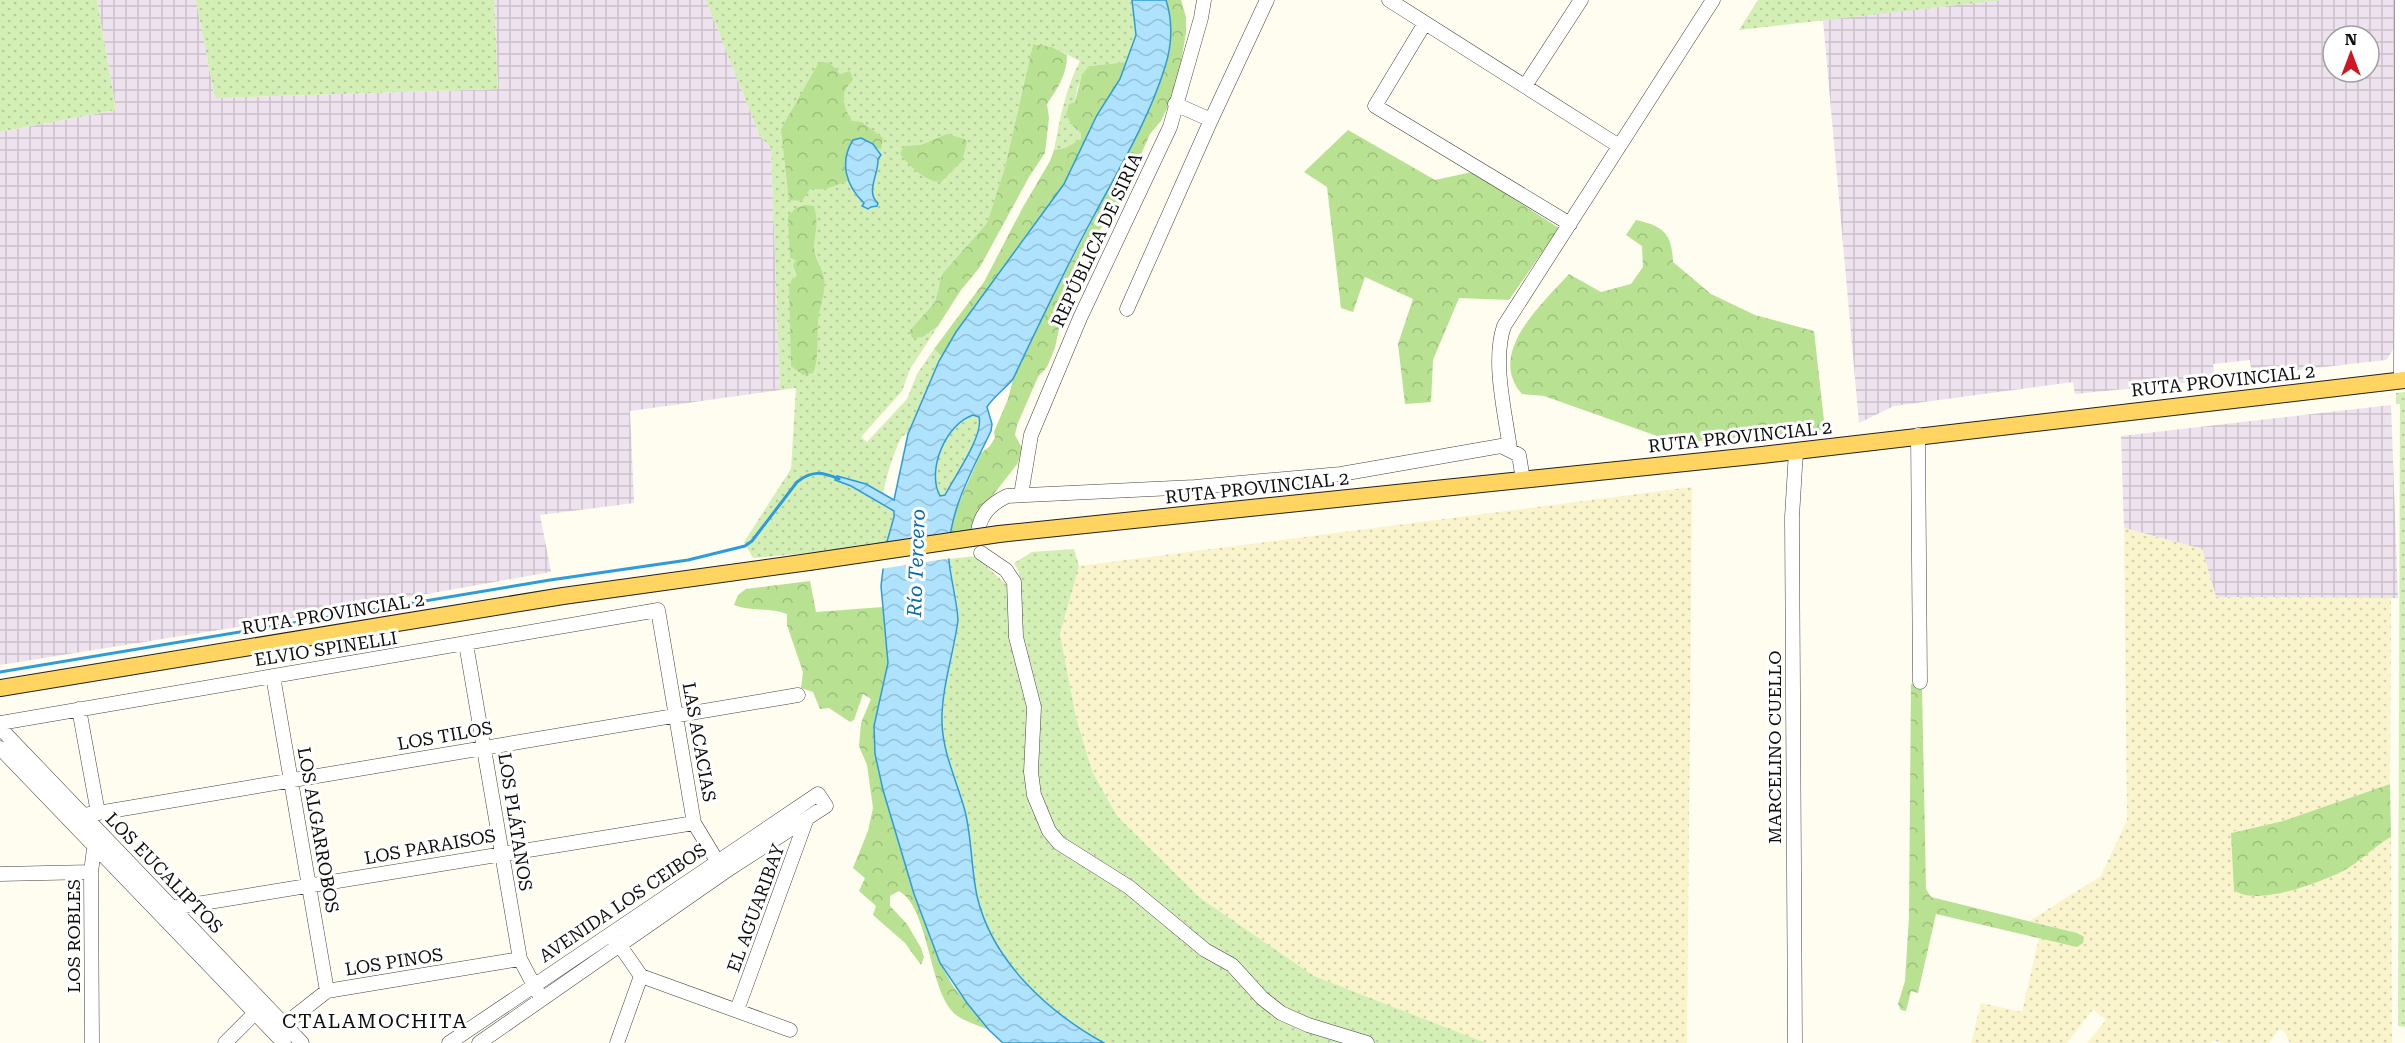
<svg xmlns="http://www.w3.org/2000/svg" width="2405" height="1043" font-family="'Roboto Serif',serif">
<defs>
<pattern id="industrial-grid" width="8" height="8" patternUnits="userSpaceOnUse" patternTransform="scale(1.5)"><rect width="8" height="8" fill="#ede2ee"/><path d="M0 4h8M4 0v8" fill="none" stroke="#cac1cb"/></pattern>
<pattern id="farmland-dots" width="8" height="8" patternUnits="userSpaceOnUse" patternTransform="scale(1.5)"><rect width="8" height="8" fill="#f9f4cc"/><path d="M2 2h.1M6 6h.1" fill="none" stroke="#d4d0ae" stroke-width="1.8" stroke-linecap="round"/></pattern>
<pattern id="grass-dots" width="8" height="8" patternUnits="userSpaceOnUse" patternTransform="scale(1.5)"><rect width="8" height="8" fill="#d4efb5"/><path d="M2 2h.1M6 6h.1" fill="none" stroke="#b5cc9a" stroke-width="1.8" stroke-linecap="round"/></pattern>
<pattern id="forest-crowns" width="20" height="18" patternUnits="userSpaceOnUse" patternTransform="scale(1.5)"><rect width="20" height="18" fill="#b8e192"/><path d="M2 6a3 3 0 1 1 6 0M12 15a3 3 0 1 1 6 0" fill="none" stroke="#9dc07d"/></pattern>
<pattern id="water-waves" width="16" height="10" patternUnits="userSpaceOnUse" patternTransform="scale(1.5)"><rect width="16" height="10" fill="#aee2fd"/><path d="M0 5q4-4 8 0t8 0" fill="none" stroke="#94c1d8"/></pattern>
</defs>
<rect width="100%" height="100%" fill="#fffcf0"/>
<!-- industrial -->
<path fill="url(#industrial-grid)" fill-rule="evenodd" d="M 97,0 L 196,0 L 215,98 L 498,89 L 494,0 L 706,0 L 760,136 L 771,148 L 780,390 L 630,411 L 634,503 L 540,515 L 551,572 L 274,621 L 0,665 L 0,132 L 116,110 Z
M 2000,0 L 2394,0 L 2393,350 L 2386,360 L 2252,375 L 2250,360 L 2213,364 L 2214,380 L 2075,394 L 2073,382 L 1894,406 L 1859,423 L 1823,20 ZM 2333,36 L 2369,36 L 2369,72 L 2333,72 Z
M 2391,405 L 2398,598 L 2216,597 L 2202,549 L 2124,528 L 2121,436 Z"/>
<!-- farmland -->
<path fill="url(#farmland-dots)" d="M 1692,487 L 1687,1043 L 1486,1043 L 1314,976 L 1199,897 L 1117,816 L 1092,771 L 1076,717 L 1060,634 L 1079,566 Z
M 2124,528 L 2202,549 L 2216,597 L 2391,598 L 2390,784 L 2283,821 L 2232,832 L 2252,896 L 2303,887 L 2342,871 L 2391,837 L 2392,1043 L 2290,1043 L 2284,1031 L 2279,1029 L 2269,1043 L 2221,1043 L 2213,1040 L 2211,1043 L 2087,1043 L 2106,1020 L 2093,1009 L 2067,1043 L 1971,1043 L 1981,1003 L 2022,1012 L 2039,938 L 2077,933 L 2029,921 L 2101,876 L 2127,820 Z"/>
<!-- grass -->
<path fill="url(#grass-dots)" d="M 0,0 L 97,0 L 116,110 L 0,132 Z
M 196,0 L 494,0 L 498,89 L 215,98 Z
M 706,0 L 1132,0 L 1136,35 L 1127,62 L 1089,66 L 1077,88 L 1072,125 L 1082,133 L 1081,139 L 1065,148 L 1054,150 C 1060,118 1065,90 1080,61 L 1052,47 L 1033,44 L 1005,167 L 987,223 L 942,274 L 935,302 L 910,330 L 923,337 L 938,326 L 910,369 L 902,391 L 861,437 L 867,442 L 907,399 L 917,374 L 934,349 L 942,357 L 908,434 L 902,436 C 894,450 882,489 882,505 L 894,511 L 894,517 L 886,545 L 810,556 L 809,553 L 753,558 L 744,542 L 791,469 L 796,388 L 780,390 L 771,148 L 760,136 Z
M 1758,0 L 2002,0 L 1739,30 Z
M 2405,392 L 2405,1027 L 2398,1026 L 2400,404 L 2396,404 L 2396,393 Z
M 973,415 L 979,417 C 984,435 954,478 945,495 L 940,496 C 926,470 946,424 973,415 Z
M 1074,549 L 1079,566 L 1060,634 L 1076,717 L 1092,771 L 1117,816 L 1199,897 L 1314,976 L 1486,1043 L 1104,1043 C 1048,1012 991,960 977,895 C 971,867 972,837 964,809 C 956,780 941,752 942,721 C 942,688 955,655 958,622 C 960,601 951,580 949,559 L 975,556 L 1018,595 L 1019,572 L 1014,563 L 1032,552 Z"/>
<!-- forest -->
<path fill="url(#forest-crowns)" d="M 1166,0 L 1181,0 L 1186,17 L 1186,33 L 1180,67 L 1169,104 L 1161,121 L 1150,134 L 1120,202 L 1077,261 L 1064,287 L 1063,309 L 1055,348 L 1047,367 L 1038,377 L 1017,425 L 1015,435 L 1022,448 L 1018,463 L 979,513 L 974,531 L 949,535 L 953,516 L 981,453 L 989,447 L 995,438 L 994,432 L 1008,399 L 1013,379 L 1036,330 L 1147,114 L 1165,67 L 1170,49 L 1170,15 Z
M 1033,44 L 1052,47 L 1067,55 C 1067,74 1058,88 1047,104 L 1049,118 L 1045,153 L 1029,177 L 980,267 L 961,290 L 938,326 L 923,337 L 912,338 L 910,330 L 935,302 L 942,274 L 987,223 L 1005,167 Z
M 823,62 L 830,63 L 840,74 L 850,71 L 853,80 C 839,93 843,106 852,121 L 862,122 L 883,138 L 881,149 L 870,148 L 853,179 L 826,189 L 810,189 L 802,201 L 789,200 L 781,129 L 818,64 Z
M 1127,62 L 1120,79 L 1097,115 L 1064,184 L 956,332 L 942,357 L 934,349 L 984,282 L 1023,207 L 1050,161 L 1054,150 L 1065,148 L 1081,139 L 1081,133 L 1072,125 L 1066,115 L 1069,104 L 1075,102 L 1082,75 L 1089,66 Z
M 1348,130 L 1435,180 L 1472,172 L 1559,228 L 1509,300 L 1459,298 L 1433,360 L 1431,402 L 1405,404 L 1398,344 L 1413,299 L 1365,277 L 1353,312 L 1341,308 L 1327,187 L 1304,172 Z
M 947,134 L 965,139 L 967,142 L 962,161 L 941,182 C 925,182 910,166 900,154 L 904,146 L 921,145 Z
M 805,205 L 814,206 C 819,224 815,230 814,247 C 814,258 822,268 824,278 C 826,291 821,302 819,314 C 816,331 820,358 813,373 L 803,375 L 791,366 L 789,287 L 792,279 L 797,276 L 793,265 L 796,260 L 790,258 L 788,216 L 796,208 Z
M 1636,220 C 1663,226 1672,233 1673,262 L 1711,294 L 1755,315 L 1814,331 L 1825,430 L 1677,443 L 1544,396 L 1522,394 C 1486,353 1542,304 1569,274 L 1601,292 L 1631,284 L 1643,267 L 1642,246 L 1626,235 Z
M 810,581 L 816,612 L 883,607 L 886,624 L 888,663 L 874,726 L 875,754 L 883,790 L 914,894 L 940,963 L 953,986 L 989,1030 C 978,1025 959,1020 952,1011 C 929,985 928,907 899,891 L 890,896 L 890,906 L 907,924 L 921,948 L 924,957 L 921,965 L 905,943 L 873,915 L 876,906 L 859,891 L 865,878 L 853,868 L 868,831 L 873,808 L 867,765 L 859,746 L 861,723 L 871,699 L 863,694 L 854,720 L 850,722 L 829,708 L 820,709 L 813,692 L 801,688 L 803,672 L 787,625 L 787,614 C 770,607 751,612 734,605 L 738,595 L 746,589 Z
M 1916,682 L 1922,688 L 1926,889 L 1931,897 L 2077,933 L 2084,937 L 2083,943 L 2077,947 L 1936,914 L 1918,993 L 1911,991 L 1906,1011 L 1901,1010 L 1898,1004 L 1905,981 L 1909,917 L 1911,684 Z
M 2390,784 L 2391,837 C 2373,847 2359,863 2341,872 C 2318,883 2256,907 2234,890 L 2231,833 L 2283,821 Z"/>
<!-- water -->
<path fill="url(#water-waves)" stroke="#2d9bdc" stroke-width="1.5" fill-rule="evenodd" d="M 1132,0 L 1166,0 C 1173,22 1172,45 1165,67 C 1148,122 1117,172 1090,223 C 1063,274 1038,326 1013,379 C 1005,389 994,396 987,407 L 992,424 L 991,431 C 972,471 946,515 949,561 C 951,581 957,600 958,620 C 954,653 941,689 942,723 C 943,754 957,781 965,811 C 972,839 971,868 977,896 C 992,961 1048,1012 1104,1043 L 1003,1043 L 989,1030 L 967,1003 L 940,963 L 914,894 L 883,790 L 875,754 L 874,726 L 888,663 L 881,586 L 886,545 L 894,517 L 894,511 L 851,486 L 835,480 L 837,476 L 866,484 L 894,500 L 908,434 L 939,361 L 956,332 L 1064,184 L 1097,115 L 1120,79 L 1136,35 ZM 973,415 L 979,417 C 984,436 954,477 945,495 L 940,496 C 926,470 946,424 973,415 Z
M 861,138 L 873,144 L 881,155 L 878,159 C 879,174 865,192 878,203 L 877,206 L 871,207 L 868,209 L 862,206 L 864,203 C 846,186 839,162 853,140 Z"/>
<!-- pier -->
<path fill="#fffcf0" d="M 952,534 L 952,558 L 880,569 L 883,545 Z"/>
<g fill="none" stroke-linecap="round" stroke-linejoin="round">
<!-- stream -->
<path stroke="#2d9bdc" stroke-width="3" d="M 745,546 L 752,541 L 797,482 C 812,470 822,472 839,479
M 0,672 L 550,580 L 688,560 L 745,546"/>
<!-- minor casing -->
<g stroke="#424242" stroke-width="15">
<path id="minor" d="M 1389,0 L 1619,146
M 1425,23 L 1375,106 L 1570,224
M 1525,86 L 1581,0
M 1175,104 L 1211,120 L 1267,0
M 1127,309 L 1211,120
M 2401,381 L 2402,0
M 1918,435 L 1920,682
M 1510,449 C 1505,412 1492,361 1504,326 L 1713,0
M 1021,495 L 1031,435 L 1080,318 L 1170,127 L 1201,18 L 1204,0
M 978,531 C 981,513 991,504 1007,496 L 1195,487 L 1341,474 L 1501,446 L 1519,455 L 1523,480
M 981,553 L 1006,570 L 1014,582 L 1016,637 L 1034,707 L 1031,772 L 1034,795 L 1049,831 L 1059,843 L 1129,887 L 1205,950 L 1232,965 L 1262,998 L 1281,1013 L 1308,1025 L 1367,1043
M 466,644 L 520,959 L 538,993
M 273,676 L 327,991
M 79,709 L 98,813 L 89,814
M 0,723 L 658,610 L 694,823 L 717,861 L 726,871
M 0,728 L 302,1043
M 0,748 L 284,1043
M 98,813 L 798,695
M 0,874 L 91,872
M 172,908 L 694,823
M 616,940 L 641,976 L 790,1030
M 737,1010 L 807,818
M 285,1024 L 327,991 L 520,959
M 92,1043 L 91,872 L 95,841
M 225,1043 L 261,1007
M 449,1043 L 818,794 L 826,806 L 726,871 L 479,1043
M 617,1043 L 641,976
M 1795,1043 L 1792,517 L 1796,451"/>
</g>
<!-- major casing -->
<g stroke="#202020" stroke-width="18">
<path id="major" d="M 999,534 L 1762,455 L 2405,380
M 0,688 L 563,596 L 809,562"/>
</g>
<!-- minor -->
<use href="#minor" stroke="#fff" stroke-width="14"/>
<!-- major -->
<use href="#major" stroke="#ffd460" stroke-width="16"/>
<!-- major-bridge casing -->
<g stroke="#202020" stroke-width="18" stroke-linecap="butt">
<path id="major-bridge" d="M 809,562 L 999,534"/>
</g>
<!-- major-bridge -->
<use href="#major-bridge" stroke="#ffd460" stroke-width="16"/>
</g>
<g text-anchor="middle" stroke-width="6" stroke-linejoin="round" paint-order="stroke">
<!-- street labels -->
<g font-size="18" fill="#0f0f0f" stroke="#fff">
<text transform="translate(1097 240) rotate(-65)" y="6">REPÚBLICA DE SIRIA</text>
<text transform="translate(2223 381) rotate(-6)" y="6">RUTA PROVINCIAL 2</text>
<text transform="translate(1740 437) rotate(-6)" y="6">RUTA PROVINCIAL 2</text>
<text transform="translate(1257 488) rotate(-6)" y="6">RUTA PROVINCIAL 2</text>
<text transform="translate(333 614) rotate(-9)" y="6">RUTA PROVINCIAL 2</text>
<text transform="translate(326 649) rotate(-9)" y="6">ELVIO SPINELLI</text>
<text transform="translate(445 736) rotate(-10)" y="6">LOS TILOS</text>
<text transform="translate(699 742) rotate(80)" y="6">LAS ACACIAS</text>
<text transform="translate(1775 747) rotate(-90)" y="6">MARCELINO CUELLO</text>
<text transform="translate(515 822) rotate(81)" y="6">LOS PLÁTANOS</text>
<text transform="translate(318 830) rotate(80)" y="6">LOS ALGARROBOS</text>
<text transform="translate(430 847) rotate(-10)" y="6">LOS PARAISOS</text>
<text transform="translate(164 873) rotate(46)" y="6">LOS EUCALIPTOS</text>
<text transform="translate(623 903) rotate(-34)" y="6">AVENIDA LOS CEIBOS</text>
<text transform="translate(756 908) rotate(-70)" y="6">EL AGUARIBAY</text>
<text transform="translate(74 936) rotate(-90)" y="6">LOS ROBLES</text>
<text transform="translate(394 962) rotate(-9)" y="6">LOS PINOS</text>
</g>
<!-- water labels -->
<g font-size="20" font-style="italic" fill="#096bb0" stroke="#fff">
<text transform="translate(916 563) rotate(-88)" y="7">Río Tercero</text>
</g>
<!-- neighbourhood labels -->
<g font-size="20" letter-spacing="1.5" fill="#0f0f0f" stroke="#fff">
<text x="375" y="1028">CTALAMOCHITA</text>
</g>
</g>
<!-- north arrow -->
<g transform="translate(2351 54)"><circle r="28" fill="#ffffff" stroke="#9f9f9f" stroke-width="1.5"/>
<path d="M0-4.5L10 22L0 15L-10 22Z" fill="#cf1624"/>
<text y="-9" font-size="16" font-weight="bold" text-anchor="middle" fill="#0f0f0f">N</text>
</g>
</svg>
